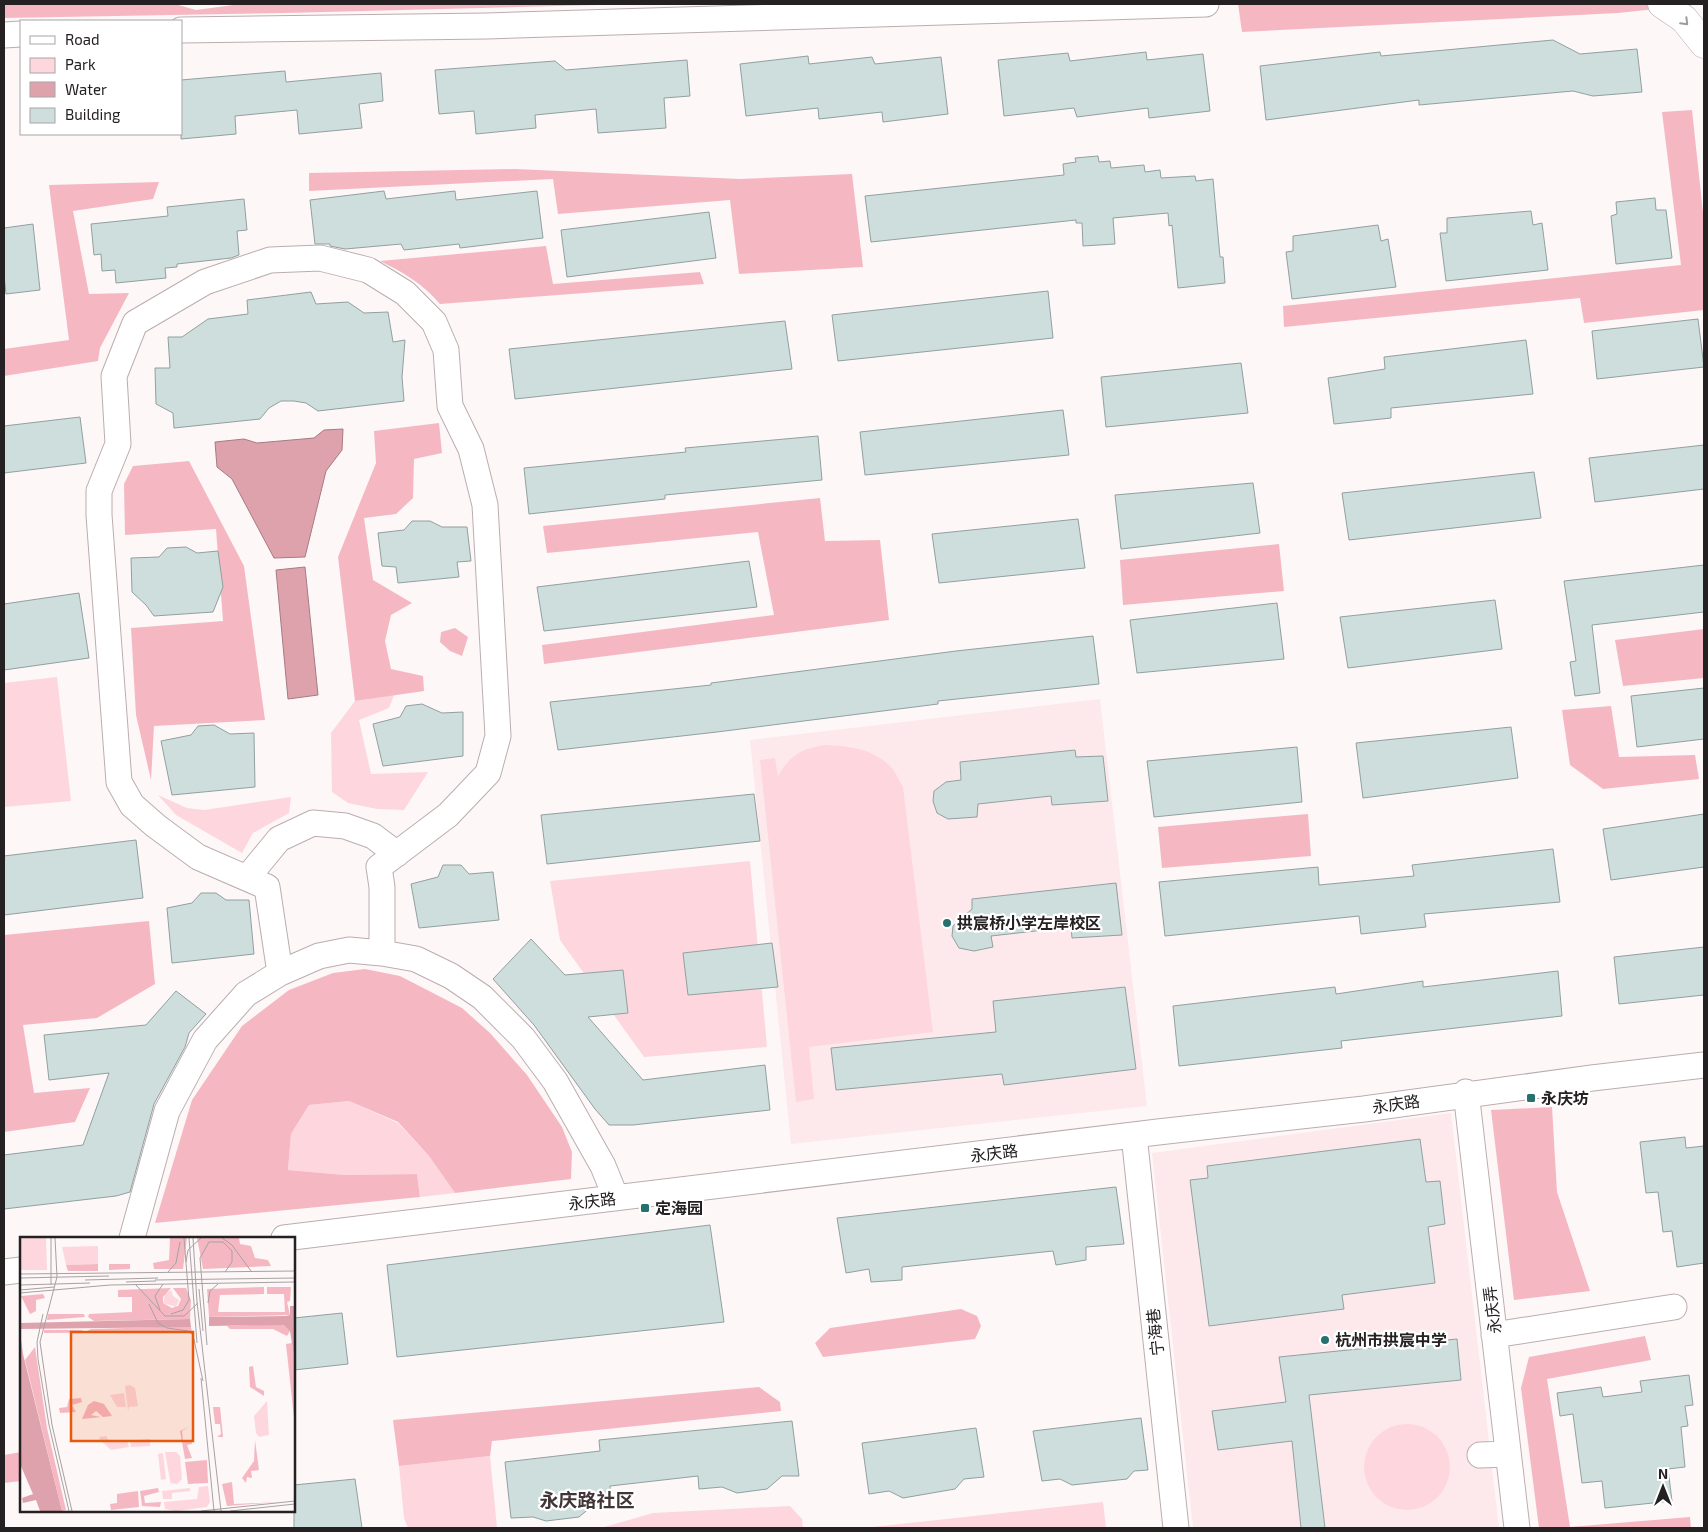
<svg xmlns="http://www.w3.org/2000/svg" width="1708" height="1532" font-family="'Exo 2','Noto Sans SC',sans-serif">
<rect width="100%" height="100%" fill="#fdf7f8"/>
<!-- built -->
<path fill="#fde9ec" d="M 1100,699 L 1147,1106 L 791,1144 L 750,740 Z
M 1451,1113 L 1499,1528 L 1193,1528 L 1152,1153 Z"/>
<!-- green -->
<path fill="#fdd7dd" d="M 57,677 L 71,801 L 4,807 L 4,683 Z
M 394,695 L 389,708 L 359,720 L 371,774 L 428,772 L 404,810 L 377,809 L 348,803 L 332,792 L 331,733 L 355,701 Z
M 824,745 C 848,746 872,748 891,767 C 896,772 899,781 903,787 L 933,1032 L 809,1047 L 814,1099 L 796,1102 L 760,760 L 775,758 L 778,776 C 790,755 801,749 824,745 Z
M 158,795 L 187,808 L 204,810 L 291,797 L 289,813 L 253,833 L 242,853 L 176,815 Z
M 750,861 L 767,1047 L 644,1057 L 560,940 L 550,881 Z
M 349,1101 L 398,1123 L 429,1156 L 455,1193 L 420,1197 L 417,1174 L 345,1175 L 288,1170 L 291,1134 L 309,1105 Z
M1364 1467a43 43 0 1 1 86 0a43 43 0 1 1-86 0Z
M 490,1456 L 497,1528 L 408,1528 L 404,1518 L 399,1466 Z
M 1103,1502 L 1106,1528 L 863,1528 Z
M 790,1506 L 802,1519 L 803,1528 L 601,1528 L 653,1513 Z"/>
<!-- forest -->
<path fill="#f5b8c2" d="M 4,4 L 175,4 L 196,10 L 241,4 L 638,4 L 285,13 L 4,18 Z
M 1238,4 L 1692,4 L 1693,5 L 1618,13 L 1242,32 Z
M 1692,110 L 1704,222 L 1704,310 L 1584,323 L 1580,298 L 1284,327 L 1283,306 L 1681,265 L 1662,112 Z
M 515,169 L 740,179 L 852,174 L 863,267 L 739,274 L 730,200 L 558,214 L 553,179 L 309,191 L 309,173 Z
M 159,182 L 153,199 L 73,211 L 89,294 L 129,293 L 100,348 L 98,361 L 4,376 L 4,349 L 69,340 L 49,185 Z
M 546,246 L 553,284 L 700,272 L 704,284 L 440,304 C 422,283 404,273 380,261 Z
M 439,423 L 442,453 L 414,459 L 413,498 L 396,514 L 364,518 L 373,580 L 412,603 L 391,615 L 385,641 L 391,669 L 423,676 L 424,691 L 355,701 L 338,557 L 376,463 L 374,431 Z
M 189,461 L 244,566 L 265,720 L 154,726 L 151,780 L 136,715 L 131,628 L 223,621 L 216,529 L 125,535 L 124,484 L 133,466 Z
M 820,498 L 825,541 L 880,540 L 889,620 L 544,664 L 542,645 L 774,615 L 758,532 L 547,553 L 543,526 Z
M 1279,544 L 1284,591 L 1123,605 L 1120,560 Z
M 455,628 L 468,637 L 462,656 L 450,651 L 440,642 L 441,632 Z
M 1704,629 L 1704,678 L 1623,686 L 1615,640 Z
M 1611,706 L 1619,757 L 1695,755 L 1699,779 L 1603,789 L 1570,765 L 1562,710 Z
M 1308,814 L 1311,856 L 1162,868 L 1158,827 Z
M 149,921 L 155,984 L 97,1018 L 23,1025 L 34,1093 L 90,1088 L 75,1122 L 4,1132 L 4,935 Z
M 365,969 L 400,976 L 462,1008 L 490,1033 L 527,1075 L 562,1127 L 572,1152 L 571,1179 L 455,1193 L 429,1156 L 398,1122 L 349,1101 L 309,1105 L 291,1134 L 288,1170 L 345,1175 L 417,1174 L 420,1197 L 155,1223 L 192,1100 L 242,1026 L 289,990 L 333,973 Z
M 1552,1107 L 1557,1192 L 1590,1291 L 1514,1300 L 1491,1110 Z
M 961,1309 L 977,1316 L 981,1326 L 975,1339 L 823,1357 L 815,1343 L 830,1328 Z
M 1645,1336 L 1651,1360 L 1547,1379 L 1570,1527 L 1690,1517 L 1691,1528 L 1539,1528 L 1521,1388 L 1529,1357 Z
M 759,1387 L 780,1402 L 781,1411 L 492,1441 L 490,1456 L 399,1466 L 393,1420 Z
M 21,1452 L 21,1481 L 4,1483 L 4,1455 Z"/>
<!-- water -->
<path fill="#dea2ad" stroke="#a67b83" d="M 343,429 L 342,450 L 326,471 L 305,557 L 274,558 L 232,479 L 217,467 L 215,442 L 244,439 L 257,443 L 314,438 L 324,430 Z
M 305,567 L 318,695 L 288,699 L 276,570 Z"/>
<!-- building -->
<path fill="#cededd" stroke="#91a09f" d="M 1553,40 L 1580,54 L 1637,49 L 1642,92 L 1593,96 L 1573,91 L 1419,105 L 1419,100 L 1266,120 L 1260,66 L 1380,52 L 1381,56 Z
M 1146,52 L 1147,60 L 1203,54 L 1210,111 L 1149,118 L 1148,108 L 1077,117 L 1074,108 L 1004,116 L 998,60 L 1068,53 L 1070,61 Z
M 808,56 L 809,64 L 872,57 L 875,64 L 941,57 L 948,114 L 883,122 L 882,112 L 819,119 L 818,108 L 746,116 L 740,64 Z
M 687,60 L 690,96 L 664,98 L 666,128 L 598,133 L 596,109 L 535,115 L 536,128 L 476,134 L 474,111 L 439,114 L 435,70 L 555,61 L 566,70 Z
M 285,71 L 286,82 L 381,73 L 383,101 L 359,104 L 362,128 L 299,134 L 297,110 L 235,116 L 236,134 L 181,139 L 181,80 Z
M 1098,156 L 1099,162 L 1110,161 L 1111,168 L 1144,165 L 1145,172 L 1160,170 L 1161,178 L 1195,176 L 1196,181 L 1213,179 L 1220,257 L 1223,257 L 1225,283 L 1178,288 L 1172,225 L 1169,226 L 1168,213 L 1113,218 L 1115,244 L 1083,246 L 1082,223 L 1076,223 L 1076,220 L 871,242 L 865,196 L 1064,175 L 1063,164 L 1076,162 L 1075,158 Z
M 384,191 L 386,199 L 455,191 L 456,200 L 537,191 L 543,238 L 460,248 L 459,244 L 404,250 L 401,244 L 345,249 L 330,246 L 330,244 L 315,244 L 310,200 Z
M 1655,198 L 1656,210 L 1666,210 L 1672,258 L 1616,264 L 1611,216 L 1617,214 L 1616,202 Z
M 244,199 L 247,230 L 237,231 L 239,255 L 231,258 L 177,264 L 177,267 L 165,268 L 166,278 L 116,283 L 115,270 L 102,271 L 101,254 L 94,255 L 91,224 L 168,216 L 167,207 Z
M 1531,211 L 1533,225 L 1542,223 L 1548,270 L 1446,281 L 1440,233 L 1447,233 L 1447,218 Z
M 709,212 L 716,258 L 567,277 L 561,230 Z
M 33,224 L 40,290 L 6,294 L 4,275 L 4,228 Z
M 1378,225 L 1381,241 L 1388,239 L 1396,287 L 1292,299 L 1286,252 L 1293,251 L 1293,236 Z
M 1048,291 L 1053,338 L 838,361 L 832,315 Z
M 311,292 L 316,304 L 348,302 L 364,313 L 388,312 L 393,342 L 405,340 L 402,377 L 404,401 L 318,411 L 306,403 L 294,401 L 281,401 L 269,408 L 260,419 L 174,428 L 173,413 L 156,404 L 155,368 L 170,368 L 168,337 L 182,337 L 208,319 L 248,314 L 247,300 Z
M 1698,319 L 1704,367 L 1597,379 L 1592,331 Z
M 785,321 L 792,369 L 515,399 L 509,349 Z
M 1526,340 L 1533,394 L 1391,408 L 1391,418 L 1334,424 L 1328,378 L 1385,369 L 1384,357 Z
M 1241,363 L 1248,413 L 1106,427 L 1101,377 Z
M 1063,410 L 1069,455 L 865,475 L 860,432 Z
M 80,417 L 86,463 L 4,473 L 4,426 Z
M 818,436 L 822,480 L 665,495 L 665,499 L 529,514 L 524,468 L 686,452 L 685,448 Z
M 1704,445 L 1704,489 L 1595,502 L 1589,458 Z
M 1534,472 L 1541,518 L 1349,540 L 1342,493 Z
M 1253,483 L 1260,533 L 1121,549 L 1115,495 Z
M 1078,519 L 1085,568 L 939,583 L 932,534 Z
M 412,521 L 430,521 L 442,527 L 467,527 L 471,561 L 457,562 L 459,577 L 398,583 L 396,567 L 382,566 L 378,533 L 404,530 Z
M 186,547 L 197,553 L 218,551 L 223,587 L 213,612 L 154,616 L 146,605 L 132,592 L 131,558 L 159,557 L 167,548 Z
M 749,561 L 757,607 L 544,631 L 537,587 Z
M 1704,565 L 1704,612 L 1592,625 L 1600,693 L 1575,696 L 1570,662 L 1576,661 L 1564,581 Z
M 79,593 L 89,658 L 4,670 L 4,604 Z
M 1495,600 L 1502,649 L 1348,668 L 1340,617 Z
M 1277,603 L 1284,659 L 1137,673 L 1130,620 Z
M 1093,636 L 1099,684 L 938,701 L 938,704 L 717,732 L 558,750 L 550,702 L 711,685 L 711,683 L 956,651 Z
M 1704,688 L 1704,739 L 1637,747 L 1631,696 Z
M 422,704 L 442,713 L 463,712 L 463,756 L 383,766 L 373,724 L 400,717 L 406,706 Z
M 214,725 L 230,734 L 254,733 L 255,787 L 172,795 L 161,741 L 191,735 L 198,726 Z
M 1511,727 L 1518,778 L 1363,798 L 1356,743 Z
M 1297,747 L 1302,802 L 1154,817 L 1147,761 Z
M 1075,750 L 1076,757 L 1103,756 L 1108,801 L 1052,805 L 1051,796 L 978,804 L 977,817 L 948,819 L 937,813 L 933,801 L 934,791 L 946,782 L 961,780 L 960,762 Z
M 754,794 L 760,841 L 547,864 L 541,815 Z
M 1704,814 L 1704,867 L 1611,880 L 1603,829 Z
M 136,840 L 143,898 L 4,915 L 4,856 Z
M 1553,849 L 1560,902 L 1424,914 L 1426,927 L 1361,934 L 1359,916 L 1165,936 L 1159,882 L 1318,867 L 1319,885 L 1414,876 L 1412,865 Z
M 443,865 L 461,865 L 469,874 L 493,872 L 499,920 L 419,928 L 411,884 L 438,877 Z
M 1116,883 L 1122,935 L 1072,938 L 1071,927 L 991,936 L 993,947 L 974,951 L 959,948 L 952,936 L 953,926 L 972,909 L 972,899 Z
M 201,893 L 216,893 L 226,900 L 249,900 L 254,954 L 172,963 L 167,908 L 192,903 Z
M 531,939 L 565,975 L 623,970 L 628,1013 L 588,1017 L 643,1080 L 765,1065 L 770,1110 L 633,1125 L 609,1125 L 595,1109 L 534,1025 L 493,979 Z
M 772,943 L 778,987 L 688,995 L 683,953 Z
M 1704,947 L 1704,995 L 1619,1004 L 1614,957 Z
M 1558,971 L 1562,1016 L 1341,1041 L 1342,1048 L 1179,1066 L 1173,1006 L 1335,987 L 1336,994 L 1423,981 L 1423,987 Z
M 1125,987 L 1136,1069 L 1004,1085 L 1002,1074 L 836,1090 L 831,1048 L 996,1032 L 993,1001 Z
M 176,991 L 206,1014 L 189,1033 L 185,1047 L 154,1104 L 130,1192 L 116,1196 L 4,1209 L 4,1155 L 83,1145 L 109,1073 L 49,1080 L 44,1035 L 146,1025 Z
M 1685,1137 L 1686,1148 L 1704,1146 L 1704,1263 L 1677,1267 L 1672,1231 L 1663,1232 L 1658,1192 L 1646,1193 L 1640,1142 Z
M 1420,1139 L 1426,1182 L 1440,1181 L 1445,1224 L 1428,1227 L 1435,1283 L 1342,1295 L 1344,1309 L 1209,1326 L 1190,1180 L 1208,1178 L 1207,1166 Z
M 1116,1187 L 1124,1244 L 1086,1247 L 1086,1260 L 1056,1265 L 1053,1251 L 902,1267 L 902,1280 L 871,1282 L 869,1269 L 846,1273 L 837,1218 Z
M 710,1225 L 724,1322 L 397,1357 L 387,1265 Z
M 342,1313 L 348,1364 L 294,1370 L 294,1318 Z
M 1457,1339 L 1461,1380 L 1309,1395 L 1325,1528 L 1301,1528 L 1292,1441 L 1218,1450 L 1212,1411 L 1286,1402 L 1279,1357 Z
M 1689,1375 L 1693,1405 L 1685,1406 L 1688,1426 L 1681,1427 L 1685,1467 L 1668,1469 L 1672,1501 L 1605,1508 L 1602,1481 L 1582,1483 L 1573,1414 L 1560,1416 L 1557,1393 L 1601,1387 L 1603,1397 L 1642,1392 L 1640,1381 Z
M 1141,1418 L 1148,1470 L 1134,1471 L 1127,1479 L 1072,1485 L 1060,1479 L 1042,1481 L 1033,1431 Z
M 792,1421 L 799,1476 L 782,1476 L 767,1489 L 737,1493 L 722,1487 L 699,1489 L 698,1476 L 610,1486 L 611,1506 L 591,1507 L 579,1517 L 546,1521 L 533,1517 L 511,1518 L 505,1462 L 600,1451 L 599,1440 Z
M 976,1428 L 984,1477 L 964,1479 L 955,1489 L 903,1498 L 889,1491 L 869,1494 L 862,1443 Z
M 355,1479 L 362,1528 L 294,1528 L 294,1485 Z"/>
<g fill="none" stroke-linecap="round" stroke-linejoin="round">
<!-- street casing -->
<g stroke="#bbadaf" stroke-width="27">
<path id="street" d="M 181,30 L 487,26 L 1206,4
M 4,35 L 21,34
M 247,878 L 279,839 L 313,823 L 345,826 L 373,836 L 397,854
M 280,973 L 267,887 L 198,857 L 156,826 L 132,805 L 119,782 L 99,515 L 99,491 L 118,444 L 114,376 L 135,323 L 205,282 L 270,260 L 320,258 L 368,270 L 405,293 L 434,322 L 446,350 L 450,406 L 471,449 L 485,505 L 498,736 L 488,773 L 448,815 L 379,867 L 382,887 L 382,953
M 1466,1092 L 1517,1528
M 1134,1135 L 1176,1528
M 132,1238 L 167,1111 L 205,1040 L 246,994 L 280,973 L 319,956 L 349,950 L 382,953 L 416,959 L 451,976 L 482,997 L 523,1038 L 555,1081 L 603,1166 L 616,1198
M 284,1238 L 1158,1132 L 1364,1109 L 1592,1078 L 1704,1065
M 4,1272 L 21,1270
M 1494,1335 L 1674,1307
M 1480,1455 L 1508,1454"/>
</g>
<!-- highway casing -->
<g stroke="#bbadaf" stroke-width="29">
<path id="highway" d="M 1662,4 L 1684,19 L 1704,44"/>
</g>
<!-- street -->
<use href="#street" stroke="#fff" stroke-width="25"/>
<!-- highway -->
<use href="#highway" stroke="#fff" stroke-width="28"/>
</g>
<!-- one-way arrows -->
<defs><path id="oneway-chevron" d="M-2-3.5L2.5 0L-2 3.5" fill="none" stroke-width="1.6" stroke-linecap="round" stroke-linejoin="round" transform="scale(1.25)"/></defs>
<use stroke="#9d9b9b" href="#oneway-chevron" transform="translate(1685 22) rotate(45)"/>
<!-- markers -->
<g fill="#26706d" stroke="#fff" stroke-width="2">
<circle cx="947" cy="923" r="5"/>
<rect x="1526" y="1093" width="10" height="10" rx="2.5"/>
<rect x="640" y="1203" width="10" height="10" rx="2.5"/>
<circle cx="1325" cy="1340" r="5"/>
</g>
<g text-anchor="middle" stroke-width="4.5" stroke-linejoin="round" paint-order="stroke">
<!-- poi labels -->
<g font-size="16" font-weight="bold" fill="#252021" stroke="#fff" text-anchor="start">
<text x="957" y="929">拱宸桥小学左岸校区</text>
<text x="1541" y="1104">永庆坊</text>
<text x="655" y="1214">定海园</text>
<text x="1335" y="1346">杭州市拱宸中学</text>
</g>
<!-- street labels -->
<g font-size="16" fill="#252021" stroke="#fff">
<text transform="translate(1396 1104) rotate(-8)" y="6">永庆路</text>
<text transform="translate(994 1153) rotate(-7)" y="6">永庆路</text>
<text transform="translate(592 1201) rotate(-7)" y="6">永庆路</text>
<text transform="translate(1492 1310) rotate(-97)" y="6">永庆弄</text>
<text transform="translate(1155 1332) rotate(-96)" y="6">宁海巷</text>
</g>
<!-- quarter labels -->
<g font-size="19" font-weight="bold" fill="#413537" stroke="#fff">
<text x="587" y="1507">永庆路社区</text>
</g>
</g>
<!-- overview -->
<g transform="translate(20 1237)">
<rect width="275" height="275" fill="#fdf7f8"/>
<path d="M 0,1 L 26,1 L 27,33 L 0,33 ZM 78,9 L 78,27 L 46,28 L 42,10 ZM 151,53 L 153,59 L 159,63 L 156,70 L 143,66 L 145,57 ZM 110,148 L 115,151 L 118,169 L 109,170 L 108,174 L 105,149 ZM 104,156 L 106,170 L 97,170 L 90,158 ZM 247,164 L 249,198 L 239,200 L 236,196 L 234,179 ZM 86,199 L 89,205 L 107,203 L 109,210 L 91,213 L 80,203 L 79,200 ZM 130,202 L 130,209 L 111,210 L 110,204 ZM 145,215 L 156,215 L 160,219 L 162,242 L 157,247 L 151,246 L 151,249 ZM 143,216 L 146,242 L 141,243 L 138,217 ZM 188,249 L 190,265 L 187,270 L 156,274 L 145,272 L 144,265 L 177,262 L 179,250 ZM 170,251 L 170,254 L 152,256 L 152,262 L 143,262 L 142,254 Z" fill="#fdd7dd"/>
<path d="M 150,1 L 167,1 L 163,32 L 134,32 L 133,26 L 149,23 ZM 177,1 L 219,1 L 220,7 L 231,9 L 235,21 L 248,23 L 251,29 L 183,32 ZM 78,27 L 78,34 L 48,34 L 46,28 ZM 89,27 L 110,27 L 110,32 L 89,33 ZM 244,50 L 244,57 L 200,58 L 198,75 L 265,75 L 264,57 L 247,57 L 247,50 L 271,50 L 270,64 L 267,65 L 270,78 L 189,80 L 187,52 ZM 151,51 L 143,60 L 143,66 L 152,71 L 158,69 L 161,62 L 153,51 L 166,51 L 171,63 L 170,82 L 74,84 L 68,80 L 69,77 L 112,75 L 112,60 L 98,60 L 98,53 ZM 23,57 L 25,61 L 16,63 L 16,74 L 10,77 L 1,59 ZM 28,77 L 64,77 L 65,80 L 27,83 ZM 258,87 L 268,89 L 270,94 L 267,99 L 253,92 L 210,92 L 207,89 ZM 140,90 L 171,90 L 172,95 L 24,96 L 24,93 L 61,93 L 65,95 L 71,92 ZM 272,106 L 275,126 L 275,190 L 266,107 ZM 15,110 L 27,191 L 46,273 L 42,274 L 5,123 ZM 233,129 L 236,150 L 244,154 L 244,159 L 230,150 L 229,130 ZM 61,161 L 62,165 L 52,168 L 56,175 L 40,176 L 39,171 L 47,170 L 49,162 ZM 74,164 L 84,167 L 92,179 L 83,180 L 76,174 L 71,178 L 81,180 L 62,182 L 68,168 ZM 193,170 L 200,170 L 203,200 L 197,200 L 201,197 L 200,187 L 195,187 ZM 169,190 L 162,194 L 163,204 L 172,203 L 172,207 L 167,208 L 172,221 L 165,222 L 160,194 ZM 235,203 L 239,233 L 231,234 L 232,241 L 227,240 L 226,246 L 222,241 L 234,224 ZM 187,223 L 188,246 L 168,247 L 165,225 ZM 212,245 L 214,267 L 260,265 L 207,269 L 202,247 ZM 138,251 L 139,255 L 124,259 L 125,266 L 141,265 L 140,270 L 122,269 L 120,254 ZM 118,254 L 119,270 L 91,273 L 90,267 L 97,266 L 97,257 Z" fill="#f5b8c2"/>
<path d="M 270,69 L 274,69 L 275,126 L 270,94 L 264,88 L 189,89 L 189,80 L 266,79 L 270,78 ZM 170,82 L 171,90 L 0,92 L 0,86 ZM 0,96 L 3,117 L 42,274 L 20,274 L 16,263 L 3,266 L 2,261 L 13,257 L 0,227 Z" fill="#dea2ad"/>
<path fill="none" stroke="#dea2ad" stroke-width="2.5" d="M 0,222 L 11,227 L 21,244 L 29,274"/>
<path fill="none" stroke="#a7a1a2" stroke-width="1" d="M 35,1 L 37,40 L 20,105 L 32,188 L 52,274M 169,1 L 177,106M 173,1 L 177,65 L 201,274M 202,1 L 212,8 L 231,34M 166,25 L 168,13 L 181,1M 148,35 L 156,26 L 160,5M 0,37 L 275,34M 0,41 L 89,39M 65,43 L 138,41M 135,43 L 275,41M 106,45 L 136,44M 115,47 L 145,79 L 164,79 L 178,66M 0,48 L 70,46M 31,48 L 31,1M 179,52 L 183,94M 0,53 L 34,50M 0,56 L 90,48 L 275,45M 188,66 L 190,54 L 198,47M 129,67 L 138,86 L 147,91 L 168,94 L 173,98 L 183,144M 140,73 L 135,59 L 143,47M 23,77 L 17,105 L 18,122 L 29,188 L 49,274M 151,77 L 163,73 L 169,63 L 164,1M 187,108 L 180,21 L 189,5 L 203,5 L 212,14 L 212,25 L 205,35M 181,141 L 194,274M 181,274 L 275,264M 210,274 L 275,267"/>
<path fill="#e8590c" fill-opacity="0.15" stroke="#e8590c" stroke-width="2.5" d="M 51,95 L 173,95 L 173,204 L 51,204 Z"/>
<rect width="275" height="275" fill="none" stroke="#252021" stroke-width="2.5"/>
</g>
<!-- border -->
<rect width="1708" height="1532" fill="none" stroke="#252021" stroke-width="10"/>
<!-- legend -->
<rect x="20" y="20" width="162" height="115" fill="#ffffff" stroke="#a8a6a6"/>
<rect x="30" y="36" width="25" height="8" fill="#ffffff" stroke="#a8a6a6"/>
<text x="65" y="45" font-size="15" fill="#252021">Road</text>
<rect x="30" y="58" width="25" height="15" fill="#fdd7dd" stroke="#a8a6a6"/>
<text x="65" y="70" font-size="15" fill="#252021">Park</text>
<rect x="30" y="82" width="25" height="15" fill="#dea2ad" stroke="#a8a6a6"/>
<text x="65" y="95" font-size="15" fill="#252021">Water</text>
<rect x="30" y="108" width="25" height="15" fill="#cededd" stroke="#a8a6a6"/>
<text x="65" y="120" font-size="15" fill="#252021">Building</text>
<!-- north arrow -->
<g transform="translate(1663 1487)" stroke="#ffffff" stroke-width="4" paint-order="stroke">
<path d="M0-4L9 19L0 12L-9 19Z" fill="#252021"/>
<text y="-8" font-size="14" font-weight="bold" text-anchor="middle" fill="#252021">N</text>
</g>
</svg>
